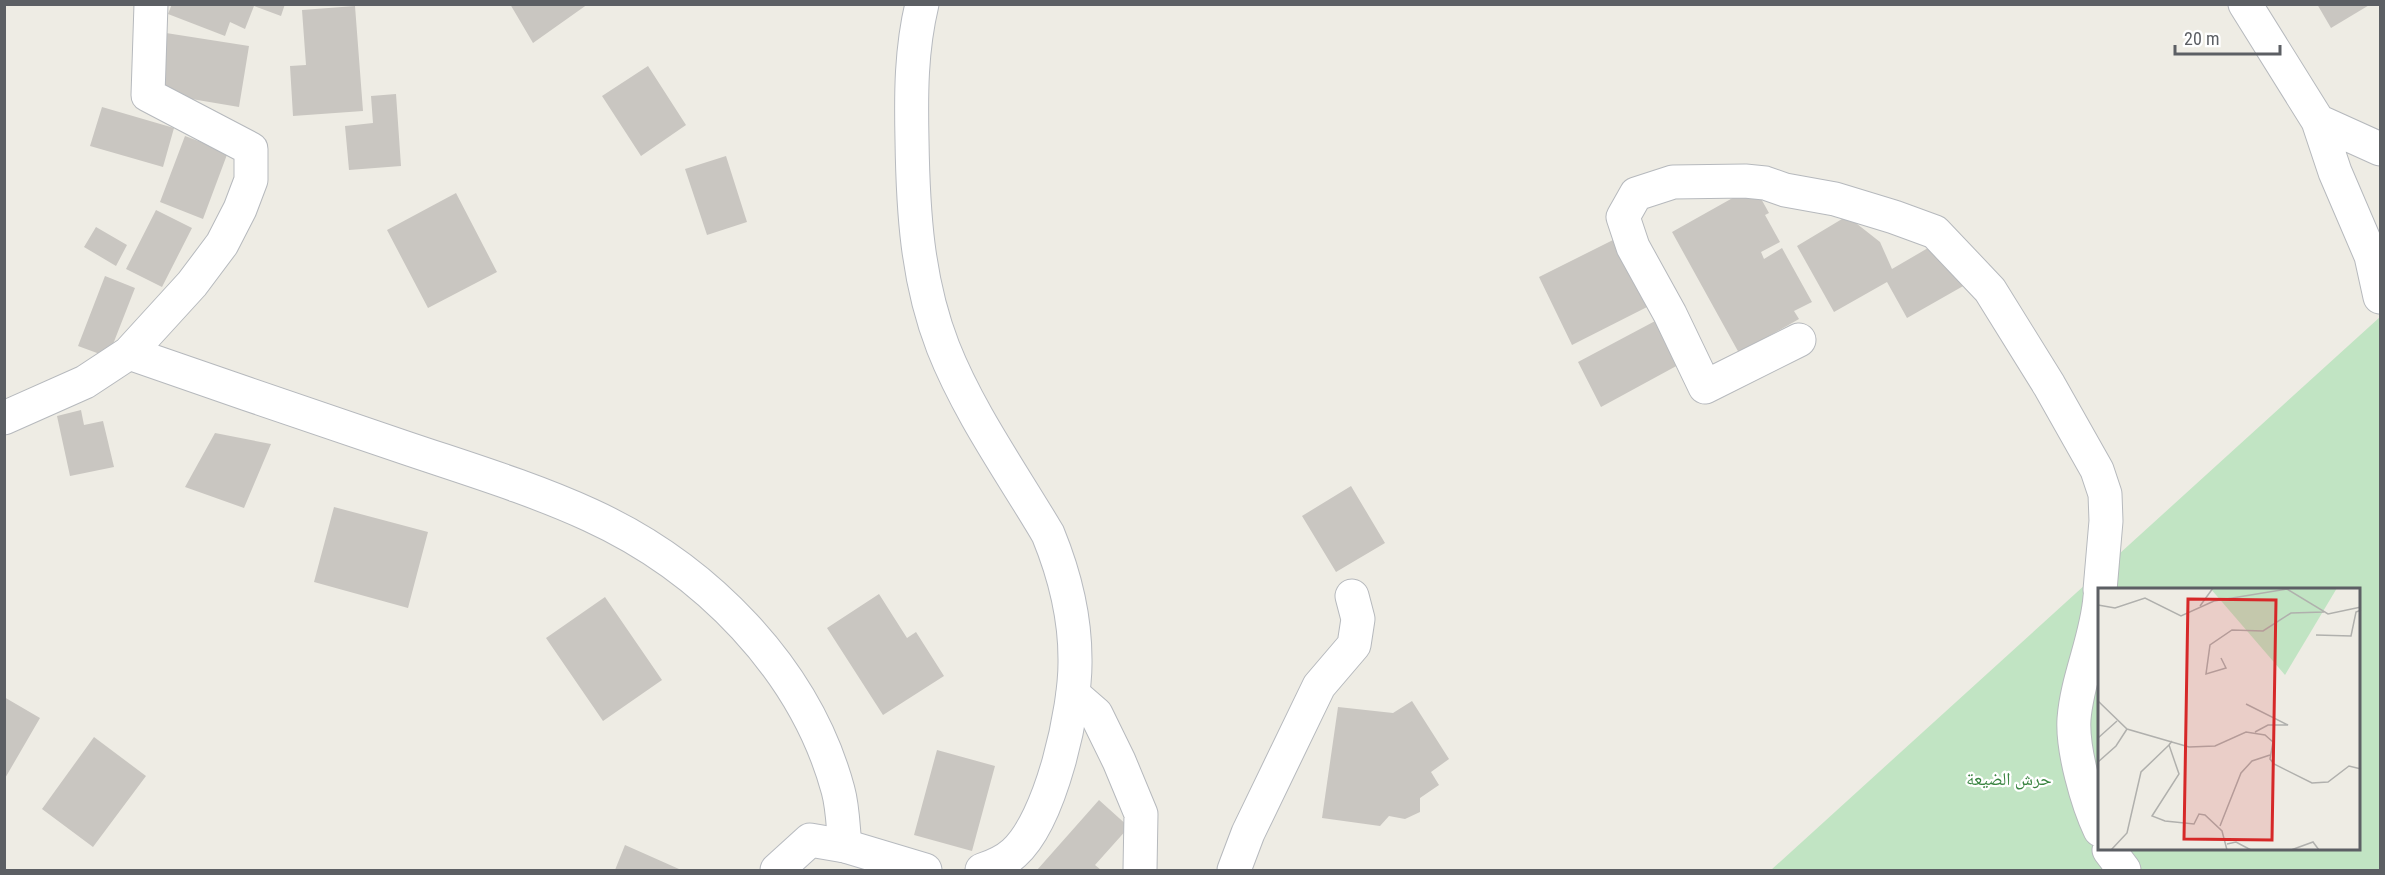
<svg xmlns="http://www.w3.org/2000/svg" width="2385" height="875" font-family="'Roboto Condensed','Noto Naskh Arabic',sans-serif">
<rect width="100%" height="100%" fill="#eeece4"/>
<!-- green -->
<path fill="#c1e4c3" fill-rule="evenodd" d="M 2380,317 L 2380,870 L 1771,870 ZM 2100,590 L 2360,590 L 2360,850 L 2100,850 Z"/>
<!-- building -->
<path fill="#c9c6c1" d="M 172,4 L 285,4 L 281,16 L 254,6 L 245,29 L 230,22 L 225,36 L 168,14 Z
M 510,4 L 588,4 L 533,43 Z
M 2317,4 L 2371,4 L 2331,28 Z
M 355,6 L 363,111 L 293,116 L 290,66 L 306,65 L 302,10 Z
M 166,33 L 249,46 L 239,107 L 156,93 Z
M 648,66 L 686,125 L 641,156 L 602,96 Z
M 396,94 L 401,166 L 349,170 L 345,126 L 373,123 L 371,96 Z
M 102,107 L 174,128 L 163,167 L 90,146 Z
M 185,136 L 228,152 L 203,219 L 160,202 Z
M 726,156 L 747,222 L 707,235 L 685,169 Z
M 1754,186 L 1769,213 L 1765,215 L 1780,242 L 1761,252 L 1764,259 L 1782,248 L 1812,302 L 1794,311 L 1799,319 L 1739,353 L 1672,232 Z
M 456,193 L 497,272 L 428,308 L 387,230 Z
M 156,210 L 192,228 L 162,287 L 126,269 Z
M 1847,216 L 1880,242 L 1892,269 L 1940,241 L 1965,285 L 1907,318 L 1887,282 L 1834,312 L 1797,246 Z
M 96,227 L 127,245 L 116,266 L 84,247 Z
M 1617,238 L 1651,305 L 1572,345 L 1539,277 Z
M 105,276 L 135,288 L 108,357 L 78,346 Z
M 1657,320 L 1680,364 L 1601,407 L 1578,362 Z
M 81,410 L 84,425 L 103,421 L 114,467 L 70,476 L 57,416 Z
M 215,433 L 271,444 L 244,508 L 185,487 Z
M 1351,486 L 1385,543 L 1336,572 L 1302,516 Z
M 334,507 L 428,532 L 408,608 L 314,582 Z
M 879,594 L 907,638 L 916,632 L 944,676 L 883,715 L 827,628 Z
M 605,597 L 662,680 L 603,721 L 546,638 Z
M 4,697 L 40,718 L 4,780 Z
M 1412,701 L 1449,759 L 1431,772 L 1439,785 L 1420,798 L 1420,812 L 1405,819 L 1389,816 L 1380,826 L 1322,818 L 1338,707 L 1393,713 Z
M 94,737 L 146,776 L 93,847 L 42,809 Z
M 937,750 L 995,766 L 972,851 L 914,835 Z
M 1099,800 L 1129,827 L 1095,865 L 1101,870 L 1037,870 Z
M 625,845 L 679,869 L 678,870 L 615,870 Z"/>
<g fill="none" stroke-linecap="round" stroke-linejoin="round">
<!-- street casing -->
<g stroke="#b6b9bd" stroke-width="35">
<path id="street" d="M 2245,4 L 2318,121 L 2335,172 L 2371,256 L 2380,297
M 2318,121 L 2380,149
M 1799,340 L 1705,387 L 1670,314 L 1633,247 L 1623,217 L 1636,194 L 1673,182 L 1745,181 L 1765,183 L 1785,190 L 1835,199 L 1894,217 L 1935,232 L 1990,290 L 2049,385 L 2097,470 L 2105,494 L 2106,521 L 2100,590
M 129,353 C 221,385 314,417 406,448 C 468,469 531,488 590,515 C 704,567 805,668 838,790 C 843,808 843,828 845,846
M 4,418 L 85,382 L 129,353 L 192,284 L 222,244 L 240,209 L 251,180 L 251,149 L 148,95 L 151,4
M 2100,597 C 2097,638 2077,678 2074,719 C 2072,749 2087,803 2100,830
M 1073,694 L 1096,714 L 1119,761 L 1141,814 L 1140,870
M 2109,850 L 2124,870
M 1234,870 L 1248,833 L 1319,686 L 1354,645 L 1358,619 L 1352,596"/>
</g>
<!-- secondary casing -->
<g stroke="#b7babf" stroke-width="35">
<path id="secondary" d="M 922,4 C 911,50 911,94 912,140 C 913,211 917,280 943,347 C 969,413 1012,473 1048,534 C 1064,573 1075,617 1075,659 C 1076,709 1051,820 1014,853 C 1004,862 994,866 982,870
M 777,870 L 810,840 L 845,846 L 925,870"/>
</g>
<!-- street -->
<use href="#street" stroke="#fff" stroke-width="33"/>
<!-- secondary -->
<use href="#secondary" stroke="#fff" stroke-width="33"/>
</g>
<g text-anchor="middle" stroke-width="4.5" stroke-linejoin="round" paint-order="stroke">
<!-- park labels -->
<g font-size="18" fill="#3a8441" stroke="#fff">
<text x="2009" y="785">حرش الضيعة</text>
</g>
</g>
<!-- overview -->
<g transform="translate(2098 588)">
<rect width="262" height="262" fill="#eeece4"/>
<path d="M 112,0 L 239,0 L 187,87 Z" fill="#c1e4c3"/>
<path fill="none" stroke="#b0b0ad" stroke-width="1.5" d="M 0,17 L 17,20 L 47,10 L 83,28 L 116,13 L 189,1 L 230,26 L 263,19M 102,18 L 115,0M 218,47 L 253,48 L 258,24 L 263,22M 123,70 L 128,80 L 108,86 L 112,57 L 134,42 L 165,43 L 193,25 L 226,24M 0,113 L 29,141 L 91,159 L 117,158 L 148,144 L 167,147 L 175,154 L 172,171 L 176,176 L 214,195 L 230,194 L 251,178 L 263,181M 148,116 L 190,137 L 170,137 L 157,144M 0,150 L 19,133M 74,153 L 71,157 L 81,186 L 54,228 L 67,233 L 96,236 L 101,226 L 107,227 L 124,243 L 129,262M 0,174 L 18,158 L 29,141M 122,238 L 143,185 L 154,173 L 172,167M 129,256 L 138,254 L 153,262M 13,262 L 29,245 L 43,184 L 71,157M 193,262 L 215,254 L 221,262"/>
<path fill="#d62828" fill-opacity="0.15" stroke="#d62828" stroke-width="3" d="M 90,11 L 178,12 L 174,252 L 86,251 Z"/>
<rect width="262" height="262" fill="none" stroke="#5c5f64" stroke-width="3"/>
</g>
<!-- border -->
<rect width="2385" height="875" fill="none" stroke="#5c5f64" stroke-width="12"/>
<!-- scale -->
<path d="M2175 45v9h105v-9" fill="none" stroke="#5c5f64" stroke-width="3"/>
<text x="2184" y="45" font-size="18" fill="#5c5f64" stroke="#ffffff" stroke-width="4.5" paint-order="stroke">20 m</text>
</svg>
